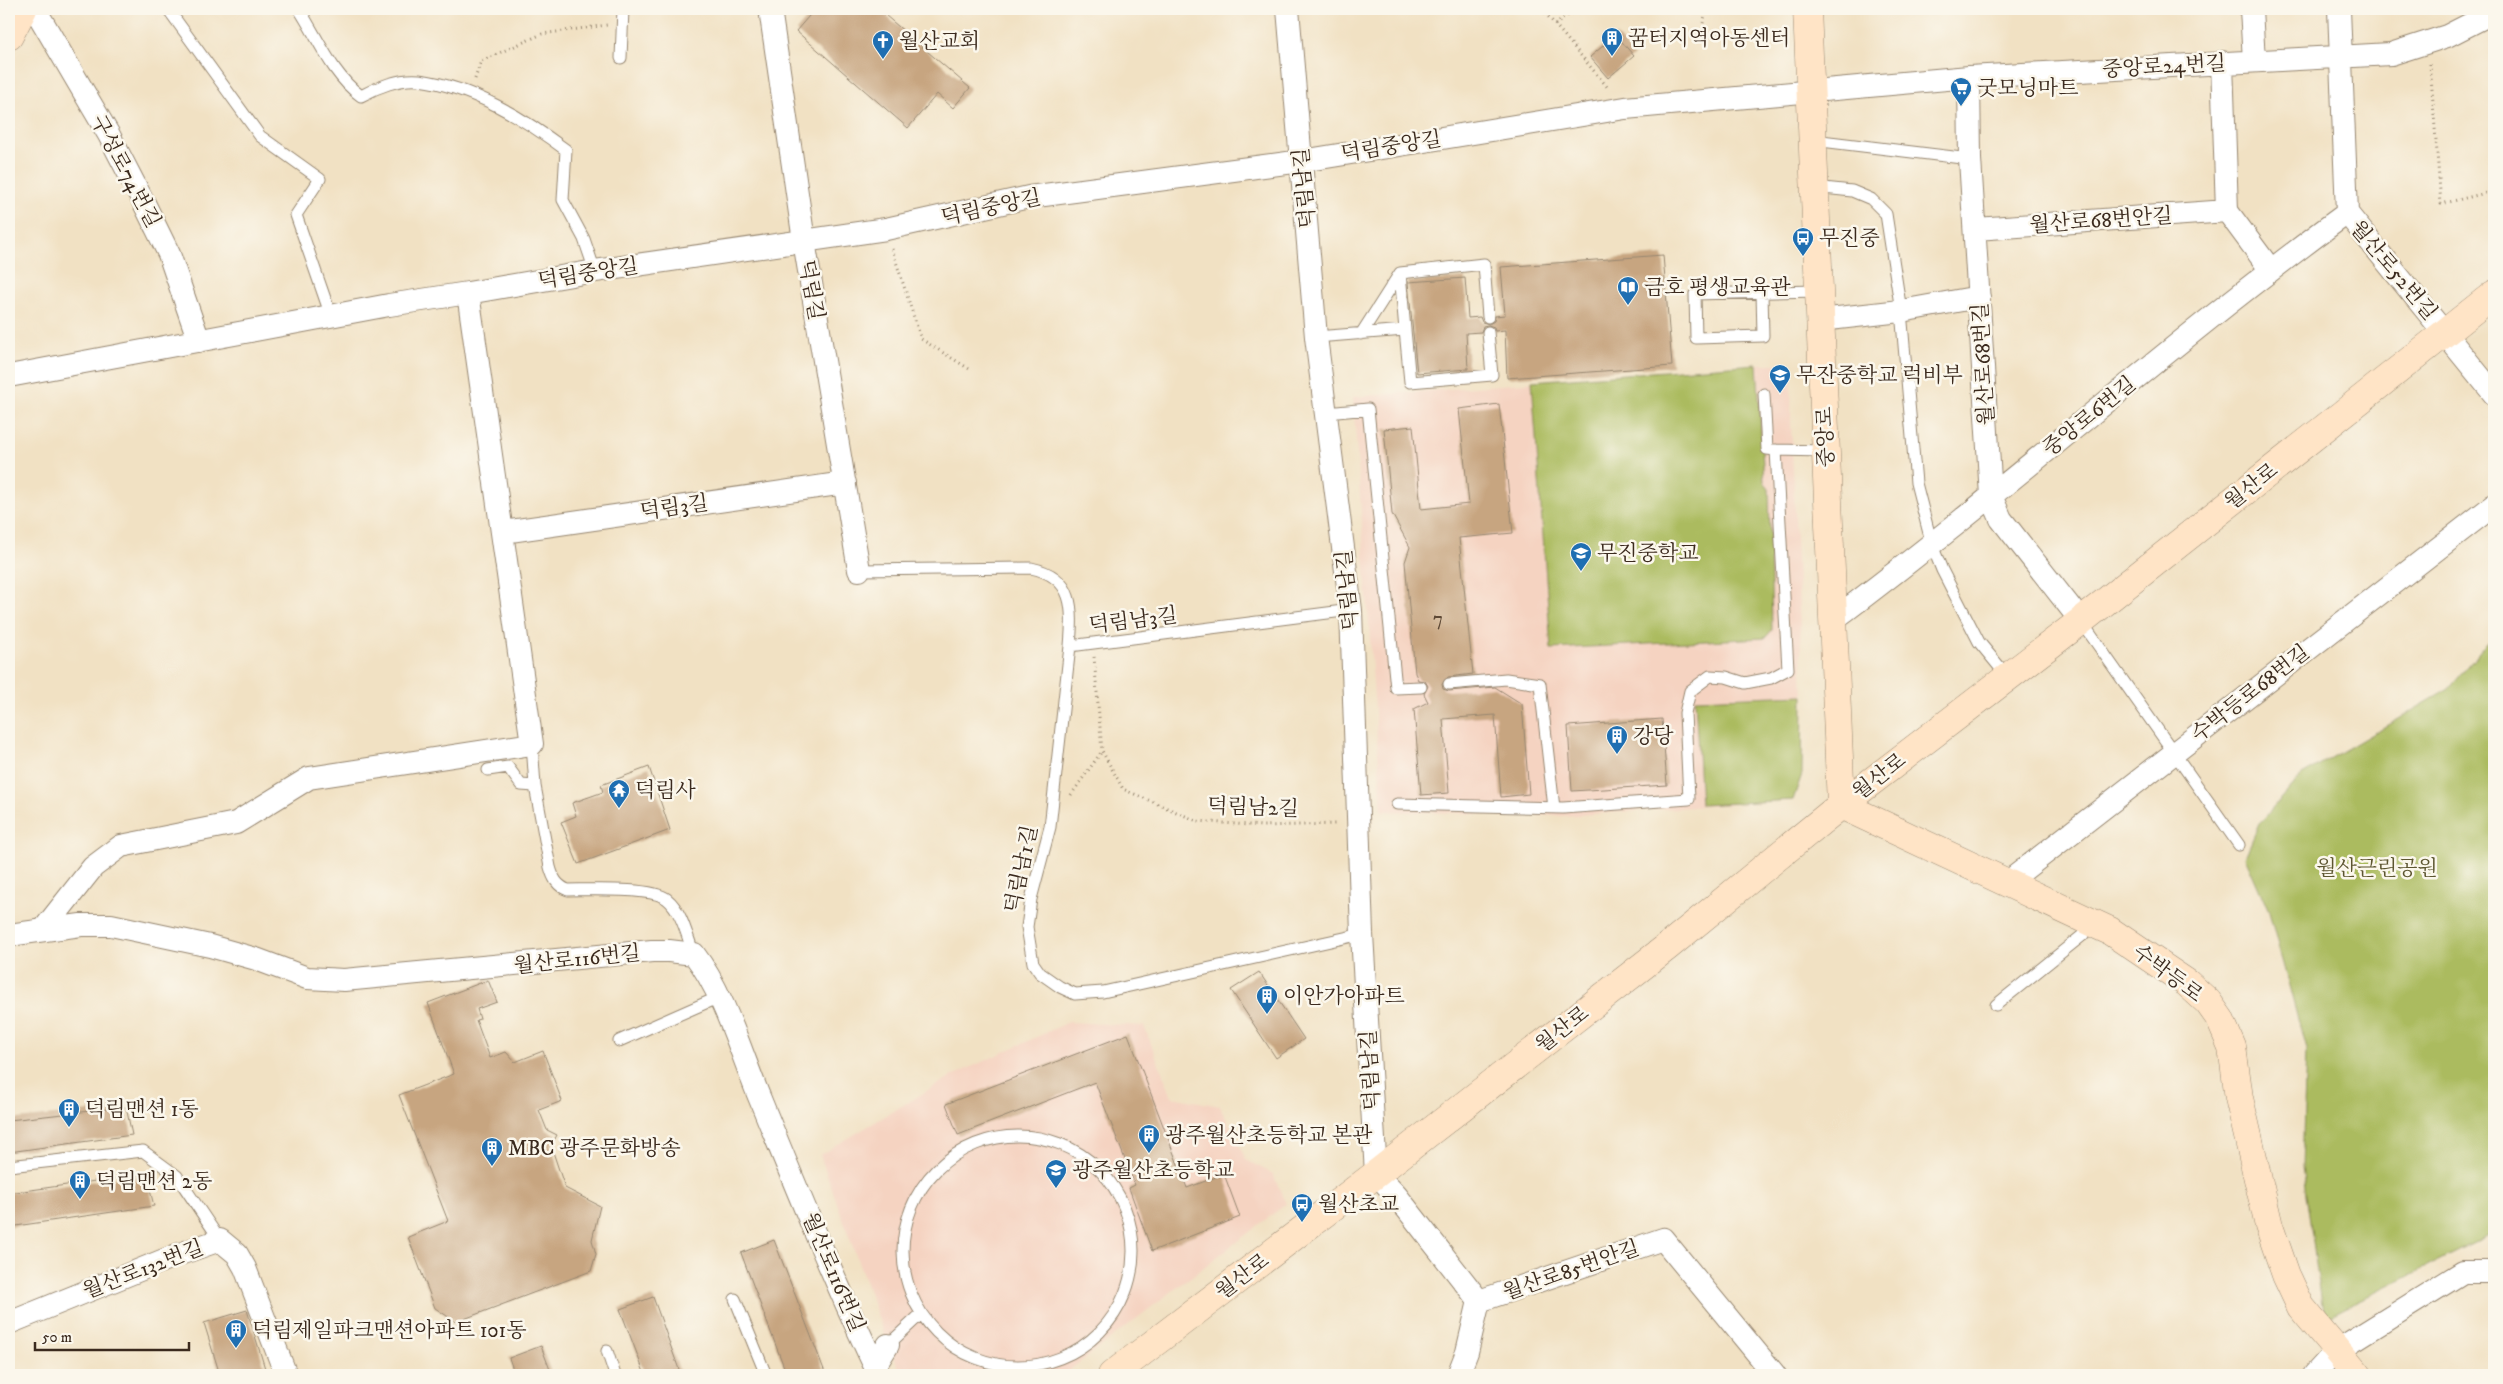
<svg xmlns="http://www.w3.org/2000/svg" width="2503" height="1384" font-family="'IM FELL DW Pica','Noto Serif KR',serif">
<rect width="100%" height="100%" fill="#fbf7ec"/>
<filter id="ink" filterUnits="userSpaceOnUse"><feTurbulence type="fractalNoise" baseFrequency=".02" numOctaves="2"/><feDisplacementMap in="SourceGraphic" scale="10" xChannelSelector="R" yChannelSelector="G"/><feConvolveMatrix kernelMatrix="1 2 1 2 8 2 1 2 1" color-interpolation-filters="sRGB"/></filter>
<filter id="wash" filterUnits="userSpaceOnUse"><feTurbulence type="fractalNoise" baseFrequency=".0096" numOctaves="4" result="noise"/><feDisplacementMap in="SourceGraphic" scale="20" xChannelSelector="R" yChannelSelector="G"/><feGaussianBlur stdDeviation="1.12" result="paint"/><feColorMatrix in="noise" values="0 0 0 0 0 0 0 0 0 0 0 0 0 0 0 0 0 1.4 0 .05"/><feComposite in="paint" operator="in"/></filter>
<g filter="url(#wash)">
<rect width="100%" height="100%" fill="#f1e1c3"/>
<!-- built -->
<path fill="#f5d3c1" d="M 1757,364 L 1792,364 L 1791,424 L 1803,695 L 1802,774 L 1793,800 L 1563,816 L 1382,811 L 1353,397 Z
M 1069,1022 L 1144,1026 L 1172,1097 L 1220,1106 L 1246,1160 L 1273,1174 L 1286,1204 L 1063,1375 L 903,1375 L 888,1345 L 820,1155 L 952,1076 Z"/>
<!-- green -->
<path fill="#abbb5e" stroke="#73723e" d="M 1757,364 L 1764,482 L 1769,488 L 1772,630 L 1765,638 L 1551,649 L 1532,381 Z
M 2494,635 L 2494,1233 L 2324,1318 L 2302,1167 L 2306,1049 L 2269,912 L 2245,857 L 2259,824 L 2302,775 L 2449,689 Z
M 1803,695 L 1802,774 L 1793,800 L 1701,805 L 1695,699 Z"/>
<g id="blocks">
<!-- building -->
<path fill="#c7a580" d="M 815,9 L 878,9 L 970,88 L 953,108 L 937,94 L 908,128 L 796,31 Z
M 1616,35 L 1634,56 L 1608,78 L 1590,57 Z
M 1663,255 L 1672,366 L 1507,378 L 1505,330 L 1495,331 L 1494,327 L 1488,325 L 1483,326 L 1481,332 L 1466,333 L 1468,369 L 1417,373 L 1408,282 L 1465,278 L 1468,318 L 1480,317 L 1482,322 L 1489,324 L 1494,321 L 1495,316 L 1505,315 L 1501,267 Z
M 1499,404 L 1513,533 L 1459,538 L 1473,674 L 1448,677 L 1442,684 L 1443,689 L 1449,691 L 1495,687 L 1522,704 L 1529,794 L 1501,797 L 1495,715 L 1443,719 L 1449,793 L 1421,795 L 1414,709 L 1428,702 L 1424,694 L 1428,686 L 1425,681 L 1418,680 L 1415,673 L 1405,562 L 1410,547 L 1392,514 L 1384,429 L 1413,426 L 1421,509 L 1469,504 L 1459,409 Z
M 1662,719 L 1667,785 L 1572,791 L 1568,726 Z
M 649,767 L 670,830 L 578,864 L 561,822 L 576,816 L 572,803 L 603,792 L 601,785 Z
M 1259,972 L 1304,1039 L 1276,1058 L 1231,990 Z
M 488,980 L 497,1002 L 477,1009 L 480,1019 L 476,1020 L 490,1058 L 506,1052 L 515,1062 L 543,1051 L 562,1101 L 539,1110 L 547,1130 L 557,1135 L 551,1146 L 565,1188 L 600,1206 L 592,1240 L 596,1254 L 591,1271 L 456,1322 L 435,1308 L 408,1237 L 448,1221 L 399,1095 L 454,1074 L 428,1003 Z
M 1128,1034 L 1187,1188 L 1224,1174 L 1240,1217 L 1152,1251 L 1129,1188 L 1135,1185 L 1095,1082 L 958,1135 L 946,1104 Z
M 126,1107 L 132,1135 L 9,1152 L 9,1120 Z
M 146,1174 L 154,1206 L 9,1227 L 9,1193 Z
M 774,1240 L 826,1375 L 787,1375 L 741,1253 Z
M 653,1297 L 681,1375 L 645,1375 L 620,1309 Z
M 247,1310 L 267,1375 L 220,1375 L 204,1323 Z
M 541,1346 L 552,1375 L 515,1375 L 509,1358 Z"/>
</g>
</g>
<g filter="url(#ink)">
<use href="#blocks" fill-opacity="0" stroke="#968670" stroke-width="1"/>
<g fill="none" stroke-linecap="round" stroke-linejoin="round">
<!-- lane casing -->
<g stroke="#968670" stroke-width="13">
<path id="lane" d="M 168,9 L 260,136 L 320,179 L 296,215 L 331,316
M 299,9 C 318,38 332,75 361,96 C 377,87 400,78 419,80 C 473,87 523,118 566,150 L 563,200 L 584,239 L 595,271
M 621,58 L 623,9
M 1813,140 L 1970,159
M 1814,187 L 1852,191 L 1871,199 L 1886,214 L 1901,311 L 1916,483 L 1932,545 L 1942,570 L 1979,642 L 2007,676
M 1762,292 L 1763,336 L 1696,338 L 1695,294 C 1736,293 1777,292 1818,291
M 1405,330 L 1400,273 L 1484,264 L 1488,317
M 1361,334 L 1400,273
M 1316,337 L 1405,330 L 1410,382 L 1492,375 L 1488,332
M 1764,394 L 1767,449 L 1776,450
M 1327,413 L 1368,409 L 1396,688 L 1421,687
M 859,570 L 1031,568 C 1075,577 1073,609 1070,646 L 1351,610
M 2081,621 L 2239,845
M 1070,646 L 1050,827 L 1031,899 L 1027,927 L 1033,963 L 1040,973 L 1060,987 L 1075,994 L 1103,992 L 1362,934
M 1449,684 L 1506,679 L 1540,684 L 1554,808
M 532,744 L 535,786
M 488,770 L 508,767 L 521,785 L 535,786 L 550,867 C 553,878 557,886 568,890 C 589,890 653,887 667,899 C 682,911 687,937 694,954
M 1397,804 L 1563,808 L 1689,799 L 1685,713 L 1690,691 L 1710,676 L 1726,677 L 1745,683 L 1771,678 L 1788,669 L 1776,450 L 1825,451
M 1996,1005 L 2083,935 L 2087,919
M 619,1041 L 719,997
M903 1251a115 115 0 1 1 230 0a115 115 0 1 1-230 0Z
M 9,1166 L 143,1151 L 177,1176 L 220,1240
M 735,1299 L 766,1375
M 888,1345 L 921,1314
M 607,1351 L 615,1375"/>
</g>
<!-- street casing -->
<g stroke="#968670" stroke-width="24">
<path id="street" d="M 35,9 L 109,135 L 141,197 L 169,254 L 199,341
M 770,9 L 804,241 L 859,570
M 1288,9 L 1316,337 L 1351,610 L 1362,934 L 1376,1174 L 1396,1195 L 1479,1301
M 2251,9 L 2254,61
M 2339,9 L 2347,213 L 2494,394
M 2222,62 L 2227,211 L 2270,269
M 1969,77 L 1970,159 L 1991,496 L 2001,519 L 2081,621
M 1976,229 L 2227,211
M 468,293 L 595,271 L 886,229 L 1029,197 L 1302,161 L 1625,108 L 1969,77 L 2391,54 L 2447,36 L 2494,12
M 1820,320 L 1901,311 L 1979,297
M 9,376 L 389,305 L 468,293 L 532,744 L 309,778 L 236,823 L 121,846 L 93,867 L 44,929
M 503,532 L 845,483
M 1833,620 C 2008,489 2171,342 2347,213
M 2008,882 L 2494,505
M 9,935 L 81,925 L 111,925 L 210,946 L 256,959 L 307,978 L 344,980 L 652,951 L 669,951 L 694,954 C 724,993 741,1053 760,1099 C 798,1192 836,1285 879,1375
M 1479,1301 L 1663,1239 L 1775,1375
M 9,1323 L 174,1256 L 220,1240 L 237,1254 L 245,1268 L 286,1375
M 875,1366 L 888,1345
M 1458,1375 L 1467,1352 L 1479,1301
M 2314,1375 L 2336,1351 L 2463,1272 L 2494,1272"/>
</g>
<!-- secondary casing -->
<g stroke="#968670" stroke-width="29">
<path id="secondary" d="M 1807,9 L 1841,805
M 9,36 L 23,9
M 1841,805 L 2110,931 L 2187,983 L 2208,1002 L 2220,1019 L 2232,1047 L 2239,1098 L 2269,1226 L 2286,1275 L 2301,1307 L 2358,1375
M 1112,1375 L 1376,1174 L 1667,947 L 1841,805 L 2081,621 L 2494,294"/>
</g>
<!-- path -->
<path stroke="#968670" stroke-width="3" stroke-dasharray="1 4" stroke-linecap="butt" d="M 1542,9 L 1609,89
M 1703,23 L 1707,9
M 1555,25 L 1576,9
M 2430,64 L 2441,204 L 2494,191
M 475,79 L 481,61 L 542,34 L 607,25
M 892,249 L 921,339 L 971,370
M 1094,657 L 1102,751 L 1123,789 L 1197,821 L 1262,826 L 1338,824
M 1071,795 L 1102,751"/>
<!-- lane -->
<use href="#lane" stroke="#fff" stroke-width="11"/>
<!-- street -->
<use href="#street" stroke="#fff" stroke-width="22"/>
<!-- secondary -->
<use href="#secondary" stroke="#ffe4c6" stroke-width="28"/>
</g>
</g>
<!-- icons -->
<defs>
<g id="building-pin" transform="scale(1.125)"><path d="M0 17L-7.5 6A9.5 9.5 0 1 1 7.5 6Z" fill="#1f6fb2" stroke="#fbf7ec"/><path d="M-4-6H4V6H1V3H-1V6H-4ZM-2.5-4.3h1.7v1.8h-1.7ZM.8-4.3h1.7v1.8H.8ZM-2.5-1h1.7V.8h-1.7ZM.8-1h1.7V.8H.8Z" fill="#fff"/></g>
<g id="church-pin" transform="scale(1.125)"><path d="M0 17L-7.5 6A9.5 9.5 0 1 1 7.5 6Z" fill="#1f6fb2" stroke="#fbf7ec"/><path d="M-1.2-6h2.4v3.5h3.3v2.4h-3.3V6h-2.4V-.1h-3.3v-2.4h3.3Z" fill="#fff"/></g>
<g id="supermarket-pin" transform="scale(1.125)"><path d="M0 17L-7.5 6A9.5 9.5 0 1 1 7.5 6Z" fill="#1f6fb2" stroke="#fbf7ec"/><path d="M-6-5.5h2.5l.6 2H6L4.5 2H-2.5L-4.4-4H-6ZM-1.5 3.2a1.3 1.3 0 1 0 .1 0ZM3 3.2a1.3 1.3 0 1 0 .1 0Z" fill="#fff"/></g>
<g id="bus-pin" transform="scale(1.125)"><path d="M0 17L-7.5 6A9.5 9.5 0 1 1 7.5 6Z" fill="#1f6fb2" stroke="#fbf7ec"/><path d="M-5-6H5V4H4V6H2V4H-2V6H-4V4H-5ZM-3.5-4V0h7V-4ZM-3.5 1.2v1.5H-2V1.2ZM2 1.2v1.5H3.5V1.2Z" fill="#fff"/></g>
<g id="library-pin" transform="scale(1.125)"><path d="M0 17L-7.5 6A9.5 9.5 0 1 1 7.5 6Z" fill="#1f6fb2" stroke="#fbf7ec"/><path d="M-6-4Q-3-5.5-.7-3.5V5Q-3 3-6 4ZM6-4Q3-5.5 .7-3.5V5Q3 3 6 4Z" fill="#fff"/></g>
<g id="school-pin" transform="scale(1.125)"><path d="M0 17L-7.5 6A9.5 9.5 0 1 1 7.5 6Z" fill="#1f6fb2" stroke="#fbf7ec"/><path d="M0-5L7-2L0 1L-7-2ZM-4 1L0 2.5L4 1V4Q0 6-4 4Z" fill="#fff"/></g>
<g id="temple-pin" transform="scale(1.125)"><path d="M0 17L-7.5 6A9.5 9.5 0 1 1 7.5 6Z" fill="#1f6fb2" stroke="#fbf7ec"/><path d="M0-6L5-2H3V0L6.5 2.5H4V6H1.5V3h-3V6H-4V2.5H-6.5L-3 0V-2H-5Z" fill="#fff"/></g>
</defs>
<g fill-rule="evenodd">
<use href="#building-pin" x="1612" y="38"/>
<use href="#church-pin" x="883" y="41"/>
<use href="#supermarket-pin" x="1961" y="88"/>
<use href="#bus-pin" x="1803" y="238"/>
<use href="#library-pin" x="1628" y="287"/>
<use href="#school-pin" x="1780" y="375"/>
<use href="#school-pin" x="1581" y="553"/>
<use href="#building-pin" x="1617" y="736"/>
<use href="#temple-pin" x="619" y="790"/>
<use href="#building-pin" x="1267" y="996"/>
<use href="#building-pin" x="69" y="1109"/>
<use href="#building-pin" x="1149" y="1135"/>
<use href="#building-pin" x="492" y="1148"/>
<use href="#school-pin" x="1056" y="1170"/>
<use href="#building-pin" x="80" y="1181"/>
<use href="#bus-pin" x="1302" y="1204"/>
<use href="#building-pin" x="236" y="1330"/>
</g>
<g text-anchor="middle" stroke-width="5" stroke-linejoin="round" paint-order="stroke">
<!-- number labels -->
<g font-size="19" fill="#5e4936">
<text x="1438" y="625">7</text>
</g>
<!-- poi labels -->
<g font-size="21" fill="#3b2a1e" stroke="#fbf7ec" text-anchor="start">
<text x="1628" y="45">꿈터지역아동센터</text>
<text x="899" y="48">월산교회</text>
<text x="1977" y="95">굿모닝마트</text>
<text x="1819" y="245">무진중</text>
<text x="1644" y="294">금호 평생교육관</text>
<text x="1796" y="382">무잔중학교 럭비부</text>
<text x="1597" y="560">무진중학교</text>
<text x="1633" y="743">강당</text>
<text x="635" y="797">덕림사</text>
<text x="1283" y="1003">이안가아파트</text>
<text x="85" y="1116">덕림맨션 1동</text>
<text x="1165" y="1142">광주월산초등학교 본관</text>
<text x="508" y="1155">MBC 광주문화방송</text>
<text x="1072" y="1177">광주월산초등학교</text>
<text x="96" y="1188">덕림맨션 2동</text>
<text x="1318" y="1211">월산초교</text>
<text x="252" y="1337">덕림제일파크맨션아파트 101동</text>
</g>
<!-- street labels -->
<g font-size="21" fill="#3b2a1e" stroke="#fbf7ec">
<text transform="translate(2164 66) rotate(-3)" y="7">중앙로24번길</text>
<text transform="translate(1391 146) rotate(-9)" y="7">덕림중앙길</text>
<text transform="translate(126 171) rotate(62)" y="7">구성로74번길</text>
<text transform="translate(1304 188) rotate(-95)" y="7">덕림남길</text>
<text transform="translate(991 207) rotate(-12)" y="7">덕림중앙길</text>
<text transform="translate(2101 220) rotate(-4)" y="7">월산로68번안길</text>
<text transform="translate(2394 270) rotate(50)" y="7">월산로52번길</text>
<text transform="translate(588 273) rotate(-9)" y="7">덕림중앙길</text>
<text transform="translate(812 290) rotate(80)" y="7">덕림길</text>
<text transform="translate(1983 364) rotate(-93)" y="7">월산로68번길</text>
<text transform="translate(2089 416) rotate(-39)" y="7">중앙로6번길</text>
<text transform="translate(1825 437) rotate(-92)" y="7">중앙로</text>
<text transform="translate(2251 486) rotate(-38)" y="7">월산로</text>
<text transform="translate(674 507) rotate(-8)" y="7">덕림3길</text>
<text transform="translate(1347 590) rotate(-95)" y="7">덕림남길</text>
<text transform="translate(1133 620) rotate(-7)" y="7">덕림남3길</text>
<text transform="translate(2250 693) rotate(-38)" y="7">수박등로68번길</text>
<text transform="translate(1879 776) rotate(-38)" y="7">월산로</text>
<text transform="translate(1253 807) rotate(2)" y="7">덕림남2길</text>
<text transform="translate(1021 869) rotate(-78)" y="7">덕림남1길</text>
<text transform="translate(577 959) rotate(-6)" y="7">월산로116번길</text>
<text transform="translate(2168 973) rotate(37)" y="7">수박등로</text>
<text transform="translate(1562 1029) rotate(-38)" y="7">월산로</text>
<text transform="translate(1370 1070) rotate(-93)" y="7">덕림남길</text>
<text transform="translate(143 1269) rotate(-21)" y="7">월산로132번길</text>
<text transform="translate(1571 1270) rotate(-19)" y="7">월산로85번안길</text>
<text transform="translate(834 1272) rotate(67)" y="7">월산로116번길</text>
<text transform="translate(1242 1276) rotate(-37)" y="7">월산로</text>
</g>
<!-- park labels -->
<g font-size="21" fill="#5d5631" stroke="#fbf7ec">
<text x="2377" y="875">월산근린공원</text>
</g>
</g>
<!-- margin -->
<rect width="2503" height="1384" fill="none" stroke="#fbf7ec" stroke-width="30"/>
<!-- scale -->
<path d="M35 1342v8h154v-8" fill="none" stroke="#3b2a1e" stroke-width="2.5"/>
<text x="42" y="1342" font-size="15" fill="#3b2a1e" stroke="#fbf7ec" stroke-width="4" paint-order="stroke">50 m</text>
</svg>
